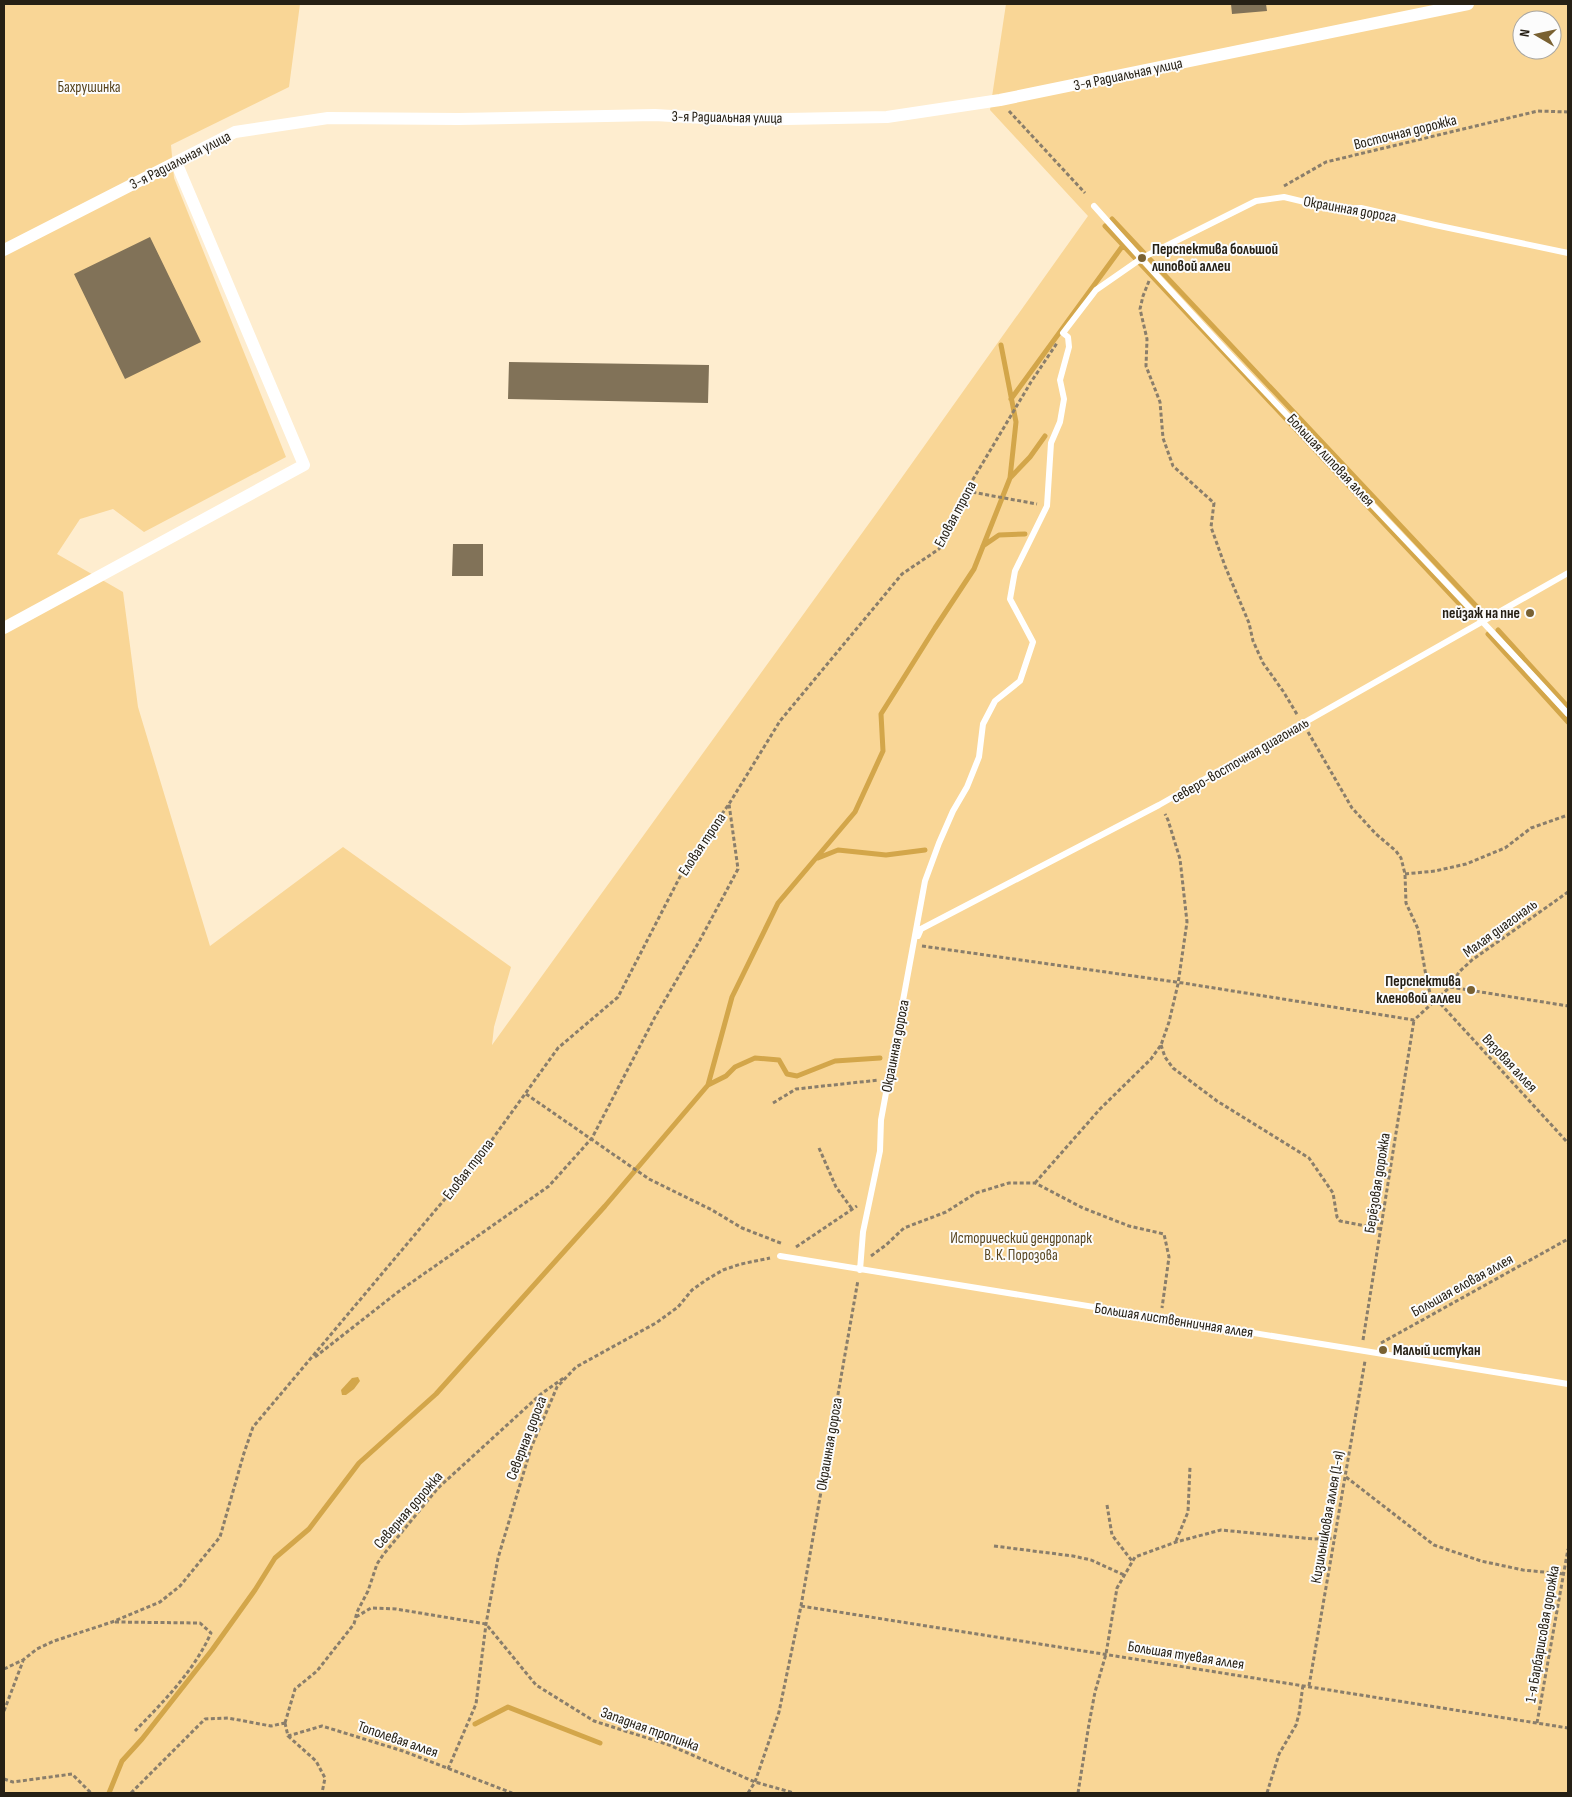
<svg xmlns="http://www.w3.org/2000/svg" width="1572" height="1797" font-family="'Sofia Sans Condensed',sans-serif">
<rect width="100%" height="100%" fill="#feedcf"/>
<!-- green -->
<path fill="#f9d696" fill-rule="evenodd" d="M 4,4 L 300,4 L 289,87 L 171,145 L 174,178 L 286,457 L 144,532 L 113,509 L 80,519 L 57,554 L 123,592 L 138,707 L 210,946 L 343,847 L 511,967 L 494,1027 L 492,1045 L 878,511 L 1088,216 L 990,110 L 1006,4 L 1568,4 L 1568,1793 L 4,1793 ZM 1522,20 L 1552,20 L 1552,50 L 1522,50 Z"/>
<!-- water -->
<path fill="#d3a64a" d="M 358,1377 L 360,1381 L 354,1389 L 346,1395 L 342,1395 L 341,1390 L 352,1378 Z"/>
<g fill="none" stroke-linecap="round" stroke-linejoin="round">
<!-- stream -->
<path stroke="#d3a64a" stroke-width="5" d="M 1112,219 L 1478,608
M 1105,226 L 1467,612
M 1011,399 L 1124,244
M 1010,478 L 1030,457 L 1045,436
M 983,546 L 999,535 L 1025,534
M 1498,630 L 1568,707
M 1488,634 L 1568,722
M 818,858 L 838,850 L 886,855 L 925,850
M 708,1085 L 726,1076 L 735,1067 L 755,1058 L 779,1060 L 787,1074 L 797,1076 L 835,1061 L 880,1058
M 475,1724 L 508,1707 L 600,1743
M 109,1793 L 122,1761 L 142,1739 L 212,1650 L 255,1590 L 275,1558 L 309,1529 L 359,1463 L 436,1394 L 605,1206 L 708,1085 L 732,997 L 778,903 L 855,812 L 883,751 L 881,714 L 935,628 L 974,569 L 1010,478 L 1016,422 L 1001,345"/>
</g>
<!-- building -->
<path fill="#817258" d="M 1231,4 L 1266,4 L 1267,11 L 1232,14 Z
M 150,237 L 201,342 L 125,379 L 74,274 Z
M 509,362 L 709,365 L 708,403 L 508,399 Z
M 453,544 L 483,544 L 483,576 L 452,576 Z"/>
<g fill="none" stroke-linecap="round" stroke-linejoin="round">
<!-- path -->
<path stroke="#8a7e6b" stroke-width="3" stroke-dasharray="4 2.5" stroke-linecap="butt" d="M 1009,111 L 1085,193
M 1284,186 L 1326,162 L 1538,111 L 1568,112
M 1149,281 L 1143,296 L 1140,309 L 1147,339 L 1146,366 L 1160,402 L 1163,438 L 1173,466 L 1214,503 L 1211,527 L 1225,566 L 1249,623 L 1253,641 L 1263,663 L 1283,691 L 1298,716
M 966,491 L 1037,504
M 1308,732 L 1352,808 L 1376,834 L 1396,851 L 1401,858 L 1405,874 L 1406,903 L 1418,929 L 1426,976 L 1432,1002
M 1405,874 L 1435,871 L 1466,864 L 1505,848 L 1531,828 L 1568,815
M 922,946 L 1183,983 L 1414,1020 L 1450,987 L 1459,972 L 1472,960 L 1568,892
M 1450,987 L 1568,1006
M 1436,999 L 1568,1143
M 1161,1045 L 1165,1057 L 1173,1068 L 1217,1101 L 1309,1158 L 1333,1193 L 1337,1217 L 1340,1221 L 1381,1229
M 526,1094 L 649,1179 L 712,1210 L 742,1228 L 783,1244
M 773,1103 L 796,1089 L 879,1080
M 819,1148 L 836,1187 L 852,1209
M 1035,1183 L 1100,1109 L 1151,1059 L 1161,1045 L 1169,1022 L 1178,984 L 1187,922 L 1180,859 L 1168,820 L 1165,814
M 796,1247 L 857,1206
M 871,1256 L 886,1245 L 904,1228 L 946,1212 L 976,1193 L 1009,1183 L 1035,1183 L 1083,1208 L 1129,1226 L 1164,1234 L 1169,1257 L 1162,1308
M 1363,1340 L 1414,1020
M 1381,1343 L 1568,1239
M 315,1357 L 398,1292 L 549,1186 L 592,1138 L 655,1017 L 700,940 L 738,869 L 729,804
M 1346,1477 L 1434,1545 L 1481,1561 L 1523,1570 L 1564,1574
M 1107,1505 L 1112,1535 L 1132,1561
M 1176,1541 L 1188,1512 L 1190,1467
M 994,1546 L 1073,1556 L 1091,1560 L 1124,1575
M 801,1606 L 1568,1728
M 356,1617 L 371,1608 L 396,1609 L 486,1624 L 536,1685 L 594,1721 L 669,1745 L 755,1782 L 794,1793
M 115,1622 L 200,1623 L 211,1633 C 194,1671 164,1701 135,1731
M 4,1669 L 23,1660 L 37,1649 L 54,1641 L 112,1622 L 160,1602 L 180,1586 L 220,1537 L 244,1453 L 253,1427 L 476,1162 L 558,1048 L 618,997 L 685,867 L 729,804 L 780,721 L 902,574 L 939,549 L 966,491 L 1031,382 L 1057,343
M 1309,1686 L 1365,1361
M 4,1711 L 23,1661
M 285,1723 L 295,1689 L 317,1671 L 354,1624 L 357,1612 L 368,1591 L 377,1564 L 383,1555 L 438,1488 L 541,1394 L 565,1377
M 285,1723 L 288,1736 L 322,1726 L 403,1751 L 512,1793
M 1537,1723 L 1568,1549
M 288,1736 L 316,1761 L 325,1778 L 322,1793
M 448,1769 L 476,1704 L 486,1624 L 498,1558 L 531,1448 L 557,1387 L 576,1367 L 656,1323 L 678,1307 L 692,1290 L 706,1280 L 723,1270 L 741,1264 L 770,1258
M 4,1779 L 13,1782 L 72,1774 L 91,1793
M 131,1793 L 205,1719 L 228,1718 L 271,1726 L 285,1723
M 748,1793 L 755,1782 L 779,1712 L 801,1606 L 858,1280
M 1078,1793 L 1089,1724 L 1095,1692 L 1106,1654 L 1117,1588 L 1135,1557 L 1176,1542 L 1221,1530 L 1314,1539 L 1335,1538
M 1267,1793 L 1279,1754 L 1296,1725 L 1299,1714 L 1303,1685"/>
<!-- service -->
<path stroke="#fff" stroke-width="6" d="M 1094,206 C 1248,379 1412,543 1568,714
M 918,936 L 921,929 L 1159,805 L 1568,573
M 780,1256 L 1568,1384
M 860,1270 L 863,1232 L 880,1151 L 881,1120 L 925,881 L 939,843 L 953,811 L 967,787 L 979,757 L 983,724 L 995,701 L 1020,681 L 1033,642 L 1010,599 L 1015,571 L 1047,506 L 1051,443 L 1060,422 L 1064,399 L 1060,380 L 1069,347 L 1068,337 L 1063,333 L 1096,290 L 1142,258 L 1256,201 L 1284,197 L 1334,209 L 1361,208 L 1435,225 L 1568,253"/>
<!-- minor -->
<path stroke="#fff" stroke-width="12" d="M 4,250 L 235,132 L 328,118 L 459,119 L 655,115 L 740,120 L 887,117 L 1000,100 L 1468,4
M 4,628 L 304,465 L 176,162"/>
</g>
<!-- markers -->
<g fill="#796132" stroke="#fcfcfc" stroke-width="2">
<circle cx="1142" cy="258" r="5"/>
<circle cx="1530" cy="613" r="5"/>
<circle cx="1471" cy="990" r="5"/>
<circle cx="1383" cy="1350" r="5"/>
</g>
<g text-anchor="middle" stroke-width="4" stroke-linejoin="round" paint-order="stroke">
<!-- street labels -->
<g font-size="15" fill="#262015" stroke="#fcfcfc">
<text transform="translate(1128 74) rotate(-12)" y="5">3-я Радиальная улица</text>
<text transform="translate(727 117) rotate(1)" y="5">3-я Радиальная улица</text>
<text transform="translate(1405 132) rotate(-14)" y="5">Восточная дорожка</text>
<text transform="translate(180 160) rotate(-27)" y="5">3-я Радиальная улица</text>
<text transform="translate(1350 209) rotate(10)" y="5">Окраинная дорога</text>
<text transform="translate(1331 460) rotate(47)" y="5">Большая липовая аллея</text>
<text transform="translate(955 514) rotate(-62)" y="5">Еловая тропа</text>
<text transform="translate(1240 760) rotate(-30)" y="5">северо-восточная диагональ</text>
<text transform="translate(702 844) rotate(-56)" y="5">Еловая тропа</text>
<text transform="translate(1500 928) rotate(-36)" y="5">Малая диагональ</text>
<text transform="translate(895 1046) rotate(-79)" y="5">Окраинная дорога</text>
<text transform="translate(1510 1063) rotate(47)" y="5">Вязовая аллея</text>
<text transform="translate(468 1169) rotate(-52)" y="5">Еловая тропа</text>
<text transform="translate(1377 1183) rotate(-81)" y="5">Берёзовая дорожка</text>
<text transform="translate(1462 1285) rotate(-29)" y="5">Большая еловая аллея</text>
<text transform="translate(1174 1320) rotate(9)" y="5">Большая лиственничная аллея</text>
<text transform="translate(526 1438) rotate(-69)" y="5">Северная дорога</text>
<text transform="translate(829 1444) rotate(-80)" y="5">Окраинная дорога</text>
<text transform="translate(408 1510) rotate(-49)" y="5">Северная дорожка</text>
<text transform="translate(1327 1517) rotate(-80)" y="5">Кизильниковая аллея (1-я)</text>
<text transform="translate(1542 1634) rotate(-80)" y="5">1-я Барбарисовая дорожка</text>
<text transform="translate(1186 1655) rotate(9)" y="5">Большая туевая аллея</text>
<text transform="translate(650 1729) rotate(20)" y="5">Западная тропинка</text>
<text transform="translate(398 1739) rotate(19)" y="5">Тополевая аллея</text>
</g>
<!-- park labels -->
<g font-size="15" fill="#58451f" stroke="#fcfcfc">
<text x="89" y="92">Бахрушинка</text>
<text x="1021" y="1243">Исторический дендропарк<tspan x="1021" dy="17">В. К. Порозова</tspan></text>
</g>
<!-- poi labels -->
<g font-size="15" font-weight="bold" fill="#262015" stroke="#fcfcfc" text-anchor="start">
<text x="1152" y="254">Перспектива большой<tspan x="1152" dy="17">липовой аллеи</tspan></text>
<text x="1520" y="618" text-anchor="end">пейзаж на пне</text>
<text x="1461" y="986" text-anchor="end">Перспектива<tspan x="1461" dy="17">кленовой аллеи</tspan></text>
<text x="1393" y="1355">Малый истукан</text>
</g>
</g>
<!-- border -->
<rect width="1572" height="1797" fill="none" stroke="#262015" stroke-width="10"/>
<!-- north arrow -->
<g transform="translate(1537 35) rotate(279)"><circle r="24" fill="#fcfcfc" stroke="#a6a4a0"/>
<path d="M0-4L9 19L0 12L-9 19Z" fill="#796132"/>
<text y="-8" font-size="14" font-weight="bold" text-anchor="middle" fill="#262015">N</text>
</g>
</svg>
